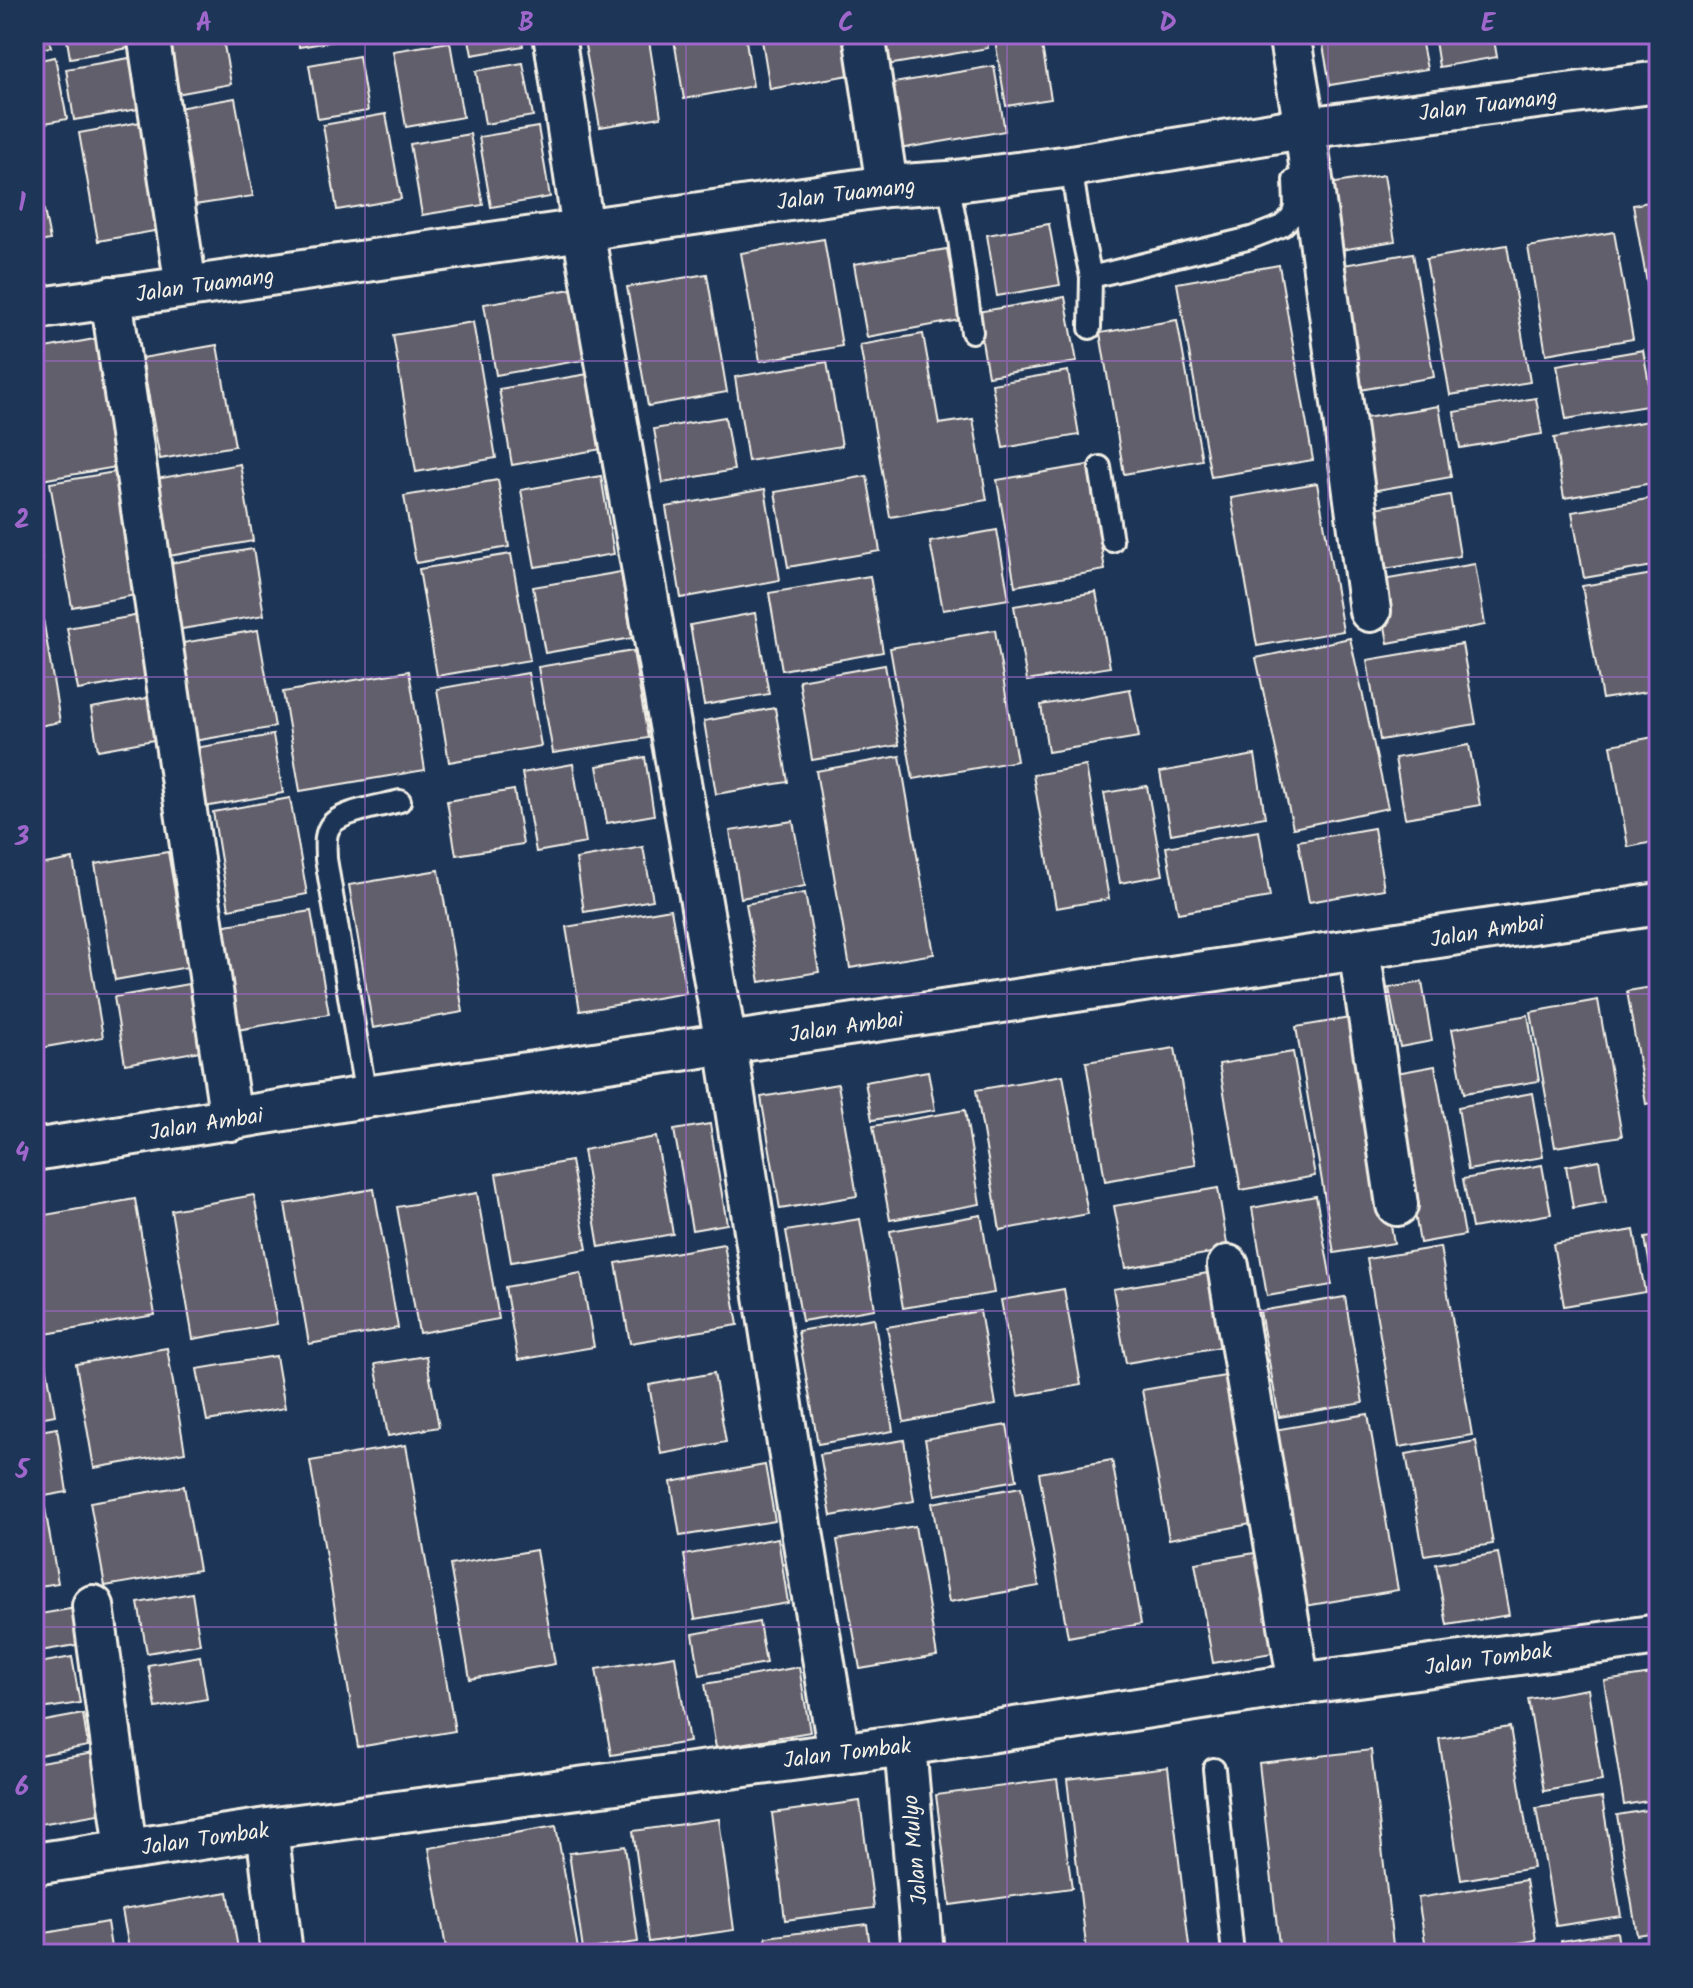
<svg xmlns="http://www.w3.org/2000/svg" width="1693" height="1988" font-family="Kalam,sans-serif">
<rect width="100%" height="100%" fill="#1d3557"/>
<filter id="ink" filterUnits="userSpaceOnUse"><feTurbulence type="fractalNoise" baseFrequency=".0125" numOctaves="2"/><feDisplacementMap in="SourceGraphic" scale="16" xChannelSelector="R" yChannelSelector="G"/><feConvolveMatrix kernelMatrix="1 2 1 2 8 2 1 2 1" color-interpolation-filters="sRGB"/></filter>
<g filter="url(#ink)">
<!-- building -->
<path fill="#625f6d" stroke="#f4f1e8" stroke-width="2" d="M 34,34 L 48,34 L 51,47 L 34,50 Z
M 66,34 L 139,34 L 141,46 L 70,58 Z
M 161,34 L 222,34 L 231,84 L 171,95 Z
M 297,34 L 376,34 L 299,47 Z
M 468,34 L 521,34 L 523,46 L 472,55 Z
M 588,34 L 648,34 L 661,117 L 600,127 L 583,35 Z
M 673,34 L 745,34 L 753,86 L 684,99 Z
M 761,34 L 848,34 L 855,74 L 770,89 Z
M 876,34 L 986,34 L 988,48 L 881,66 Z
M 994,34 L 1040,34 L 1051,99 L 1006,106 Z
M 1321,34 L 1420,34 L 1427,69 L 1330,85 Z
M 1434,34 L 1493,34 L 1497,57 L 1439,67 Z
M 450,42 L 463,117 L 406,127 L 393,51 Z
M 141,56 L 150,107 L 74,120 L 66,69 Z
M 359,56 L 368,111 L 318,119 L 309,65 Z
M 55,57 L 67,119 L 34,125 L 34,61 Z
M 523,63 L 533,116 L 485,124 L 476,71 Z
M 994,66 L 1005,131 L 893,150 L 882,85 Z
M 235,98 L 253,196 L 188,206 L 172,109 Z
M 386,114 L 401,199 L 337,210 L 323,125 Z
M 152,120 L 171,228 L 98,241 L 79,133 Z
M 538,127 L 550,197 L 491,207 L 479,137 Z
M 470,134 L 483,205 L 422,215 L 410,144 Z
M 34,160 L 50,240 L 34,243 Z
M 1384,175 L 1395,241 L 1329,252 L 1318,186 Z
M 1659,200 L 1659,350 L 1633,205 Z
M 1049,224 L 1060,285 L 997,296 L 987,235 Z
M 1614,232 L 1633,339 L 1546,354 L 1528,247 Z
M 824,239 L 842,346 L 760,361 L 741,253 Z
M 1507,245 L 1530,382 L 1450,395 L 1426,259 Z
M 947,249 L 960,320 L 867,337 L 854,264 Z
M 1413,253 L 1434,377 L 1354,391 L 1332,267 Z
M 1279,265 L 1313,460 L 1211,477 L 1177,283 Z
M 707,274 L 727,392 L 648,406 L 627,287 Z
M 577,288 L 589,359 L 496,375 L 484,304 Z
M 1065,297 L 1077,362 L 988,376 L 977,312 Z
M 1177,320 L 1202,460 L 1124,474 L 1100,333 Z
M 473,322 L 496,458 L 416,472 L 393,335 Z
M 923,334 L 939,424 L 973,419 L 987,500 L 890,517 L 860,345 Z
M 100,338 L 122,466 L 41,480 L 34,439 L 34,350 Z
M 217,345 L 235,446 L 160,459 L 142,358 Z
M 1643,350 L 1653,405 L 1566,419 L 1557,365 Z
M 827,362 L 842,446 L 748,461 L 735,377 Z
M 1068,371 L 1079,435 L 1003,448 L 992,384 Z
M 594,373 L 607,448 L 512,465 L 499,389 Z
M 1536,398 L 1542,434 L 1460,448 L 1454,412 Z
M 1439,406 L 1451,477 L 1366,492 L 1353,420 Z
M 725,417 L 734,470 L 663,483 L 654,429 Z
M 1659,419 L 1659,482 L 1564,498 L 1554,438 Z
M 240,464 L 253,541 L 169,556 L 156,479 Z
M 1088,465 L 1105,570 L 1015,586 L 997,480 Z
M 121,471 L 141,594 L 72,607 L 50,483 Z
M 601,476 L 614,554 L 535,567 L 521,490 Z
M 867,476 L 880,551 L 788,567 L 775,492 Z
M 498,480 L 509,547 L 416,563 L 404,496 Z
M 1317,483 L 1343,631 L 1257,646 L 1231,498 Z
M 765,489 L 780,580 L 681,598 L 666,507 Z
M 1450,495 L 1460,556 L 1379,570 L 1369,509 Z
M 1659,497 L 1659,565 L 1584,578 L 1572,512 Z
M 34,514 L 42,563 L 34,564 Z
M 997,530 L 1009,599 L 943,610 L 930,542 Z
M 253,549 L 264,615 L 176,630 L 164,564 Z
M 511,554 L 530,660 L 437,676 L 419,569 Z
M 1475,564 L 1485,625 L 1388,643 L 1377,581 Z
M 621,572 L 632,638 L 545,653 L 533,587 Z
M 1659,573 L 1659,690 L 1602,699 L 1582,586 Z
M 870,576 L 883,652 L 782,670 L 769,593 Z
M 37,582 L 60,722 L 34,727 L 34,583 Z
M 1096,592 L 1110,667 L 1027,681 L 1014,606 Z
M 755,613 L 769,694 L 704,705 L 690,625 Z
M 140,615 L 151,677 L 78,690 L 67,628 Z
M 258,630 L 275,727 L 194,741 L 177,644 Z
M 995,630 L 1017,761 L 913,779 L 890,648 Z
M 1350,638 L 1388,808 L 1293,828 L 1256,658 Z
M 1462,644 L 1476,724 L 1380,740 L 1367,660 Z
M 633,651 L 648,738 L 553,753 L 538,667 Z
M 885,665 L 899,745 L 812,760 L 799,680 Z
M 409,671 L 425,770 L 300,791 L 283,692 Z
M 528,673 L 541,746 L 449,762 L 437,689 Z
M 1130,689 L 1139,737 L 1048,752 L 1041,705 Z
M 158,696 L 165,738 L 98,750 L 91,708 Z
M 775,708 L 788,782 L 716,794 L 704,721 Z
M 273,735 L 283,793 L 198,808 L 189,749 Z
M 1659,736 L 1659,841 L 1628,847 L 1611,745 Z
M 1469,745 L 1480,805 L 1405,818 L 1395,758 Z
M 1255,755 L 1265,817 L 1171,834 L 1160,772 Z
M 900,756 L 934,954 L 850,968 L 816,771 Z
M 645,757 L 654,815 L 607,823 L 597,766 Z
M 573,764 L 586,843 L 536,852 L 522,773 Z
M 1086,766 L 1109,899 L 1056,908 L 1033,775 Z
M 1147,786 L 1163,875 L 1120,883 L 1104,793 Z
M 514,790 L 523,844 L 456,855 L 447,801 Z
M 290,798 L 307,894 L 229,909 L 213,812 Z
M 793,821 L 805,886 L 741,898 L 730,831 Z
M 1374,828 L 1384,889 L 1309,902 L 1298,841 Z
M 1259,831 L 1270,897 L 1178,913 L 1166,847 Z
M 643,847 L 653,900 L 584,912 L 576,859 Z
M 168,852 L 188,967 L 115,980 L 95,864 Z
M 73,859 L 103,1037 L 34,1049 L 34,866 Z
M 439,870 L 463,1012 L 373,1028 L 349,885 Z
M 805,893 L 819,972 L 760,982 L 746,904 Z
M 671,909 L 686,993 L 580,1011 L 566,927 Z
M 311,911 L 329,1014 L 237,1030 L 220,926 Z
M 200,982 L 212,1049 L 125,1064 L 114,997 Z
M 1422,982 L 1432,1041 L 1400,1047 L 1389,988 Z
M 1659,986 L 1659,1102 L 1646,1104 L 1627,991 Z
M 1598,1000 L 1622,1136 L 1555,1147 L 1531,1012 Z
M 1528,1015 L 1539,1081 L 1464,1093 L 1452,1029 Z
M 1356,1017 L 1394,1243 L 1334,1253 L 1296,1027 Z
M 1175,1048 L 1196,1165 L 1105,1181 L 1086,1062 Z
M 1293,1052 L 1315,1176 L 1241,1190 L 1219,1064 Z
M 1435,1066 L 1465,1235 L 1420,1243 L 1391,1074 Z
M 928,1071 L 935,1110 L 872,1120 L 865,1082 Z
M 1063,1075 L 1088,1214 L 1000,1230 L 976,1090 Z
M 838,1084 L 857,1196 L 780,1209 L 761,1097 Z
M 1532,1093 L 1543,1157 L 1468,1170 L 1458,1107 Z
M 965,1110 L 980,1204 L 890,1220 L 873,1126 Z
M 710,1124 L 727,1224 L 692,1230 L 674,1130 Z
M 656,1137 L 673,1234 L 599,1247 L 583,1150 Z
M 1599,1160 L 1606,1202 L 1573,1208 L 1566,1166 Z
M 571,1161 L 587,1249 L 511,1262 L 496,1174 Z
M 1542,1165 L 1551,1214 L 1472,1228 L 1463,1179 Z
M 1218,1188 L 1228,1250 L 1126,1268 L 1114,1206 Z
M 374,1189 L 398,1328 L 309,1344 L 285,1204 Z
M 477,1193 L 499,1319 L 419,1333 L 397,1207 Z
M 254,1195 L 277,1324 L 193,1339 L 171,1210 Z
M 1316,1196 L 1332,1285 L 1267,1296 L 1252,1208 Z
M 135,1199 L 155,1315 L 34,1336 L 34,1217 Z
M 981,1215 L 994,1293 L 903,1308 L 890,1231 Z
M 860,1219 L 875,1309 L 802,1321 L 786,1231 Z
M 1634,1230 L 1645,1292 L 1564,1306 L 1553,1244 Z
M 1659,1236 L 1659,1317 L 1645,1238 Z
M 724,1244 L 738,1325 L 630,1343 L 616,1263 Z
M 1440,1247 L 1472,1435 L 1399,1447 L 1367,1259 Z
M 1220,1271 L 1232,1345 L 1126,1363 L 1113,1289 Z
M 581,1273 L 594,1347 L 518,1360 L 505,1287 Z
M 1064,1289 L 1081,1385 L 1018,1396 L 1001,1300 Z
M 1345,1297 L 1363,1403 L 1279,1417 L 1260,1311 Z
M 980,1311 L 996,1405 L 904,1422 L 887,1327 Z
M 874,1318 L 893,1431 L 818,1444 L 798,1331 Z
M 167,1348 L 185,1452 L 94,1468 L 76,1364 Z
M 276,1356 L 285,1408 L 207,1421 L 197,1369 Z
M 426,1356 L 439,1427 L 388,1436 L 375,1364 Z
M 46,1363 L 55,1415 L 34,1419 L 34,1365 Z
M 714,1373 L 726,1442 L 661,1454 L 649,1385 Z
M 1237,1374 L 1262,1522 L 1169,1539 L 1142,1390 Z
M 1368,1414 L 1398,1590 L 1305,1606 L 1274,1430 Z
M 1007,1425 L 1017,1480 L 935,1495 L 925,1439 Z
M 57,1428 L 67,1492 L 34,1498 L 34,1432 Z
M 904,1440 L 914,1501 L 831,1516 L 820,1454 Z
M 1476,1441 L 1493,1544 L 1424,1555 L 1406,1454 Z
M 406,1445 L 455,1731 L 358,1747 L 310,1461 Z
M 1112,1460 L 1141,1624 L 1068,1637 L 1039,1473 Z
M 765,1465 L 775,1521 L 680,1536 L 671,1482 Z
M 184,1486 L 199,1570 L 105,1586 L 90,1502 Z
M 1021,1487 L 1039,1586 L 949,1602 L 932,1503 Z
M 45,1508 L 58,1583 L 34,1587 L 34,1509 Z
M 915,1526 L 937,1656 L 860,1669 L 837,1540 Z
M 778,1538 L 788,1603 L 695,1619 L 684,1555 Z
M 536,1550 L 555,1664 L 470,1679 L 450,1565 Z
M 1261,1552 L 1278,1652 L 1213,1663 L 1195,1563 Z
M 1498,1553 L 1509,1615 L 1447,1625 L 1436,1564 Z
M 192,1593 L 200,1644 L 147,1653 L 138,1603 Z
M 76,1608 L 82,1644 L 34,1652 L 34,1615 Z
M 759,1622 L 766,1663 L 700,1675 L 693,1634 Z
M 200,1656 L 207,1699 L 156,1708 L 148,1665 Z
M 675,1656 L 689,1742 L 611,1755 L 596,1669 Z
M 72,1657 L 80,1703 L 34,1710 L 34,1664 Z
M 799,1667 L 810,1732 L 716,1748 L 705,1684 Z
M 1659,1673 L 1659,1799 L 1624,1805 L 1604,1681 Z
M 1588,1689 L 1602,1781 L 1544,1791 L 1528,1699 Z
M 83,1714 L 88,1746 L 34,1756 L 34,1723 Z
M 1510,1727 L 1533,1868 L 1461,1880 L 1439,1739 Z
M 1371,1750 L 1394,1954 L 1280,1954 L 1259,1763 Z
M 94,1753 L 104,1813 L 34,1825 L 34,1763 Z
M 1168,1767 L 1190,1954 L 1087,1954 L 1067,1779 Z
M 1057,1779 L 1072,1888 L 950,1905 L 936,1795 Z
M 1602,1798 L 1621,1916 L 1556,1926 L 1536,1808 Z
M 860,1801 L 874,1908 L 785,1920 L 772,1813 Z
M 1659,1808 L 1659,1932 L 1637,1935 L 1617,1815 Z
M 719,1819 L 734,1930 L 649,1942 L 633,1831 Z
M 556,1826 L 579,1954 L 447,1954 L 429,1848 Z
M 625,1846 L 638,1942 L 583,1950 L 569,1853 Z
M 1526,1880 L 1536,1940 L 1450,1954 L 1427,1954 L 1418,1898 Z
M 228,1892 L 239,1954 L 130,1954 L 122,1910 Z
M 107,1922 L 112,1954 L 34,1954 L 34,1935 Z
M 867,1924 L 871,1954 L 768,1954 L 766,1937 Z
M 1617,1932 L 1620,1954 L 1563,1954 L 1561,1941 Z
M 1659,1944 L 1659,1954 L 1633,1954 L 1632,1948 Z"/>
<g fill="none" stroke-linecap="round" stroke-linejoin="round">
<!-- lane casing -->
<g stroke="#f4f1e8" stroke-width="26">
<path id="lane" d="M 1071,166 L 1080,225 L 1091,277 L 1090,328
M 948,182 L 959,239 L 972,332
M 1091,277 L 1251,238 L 1282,226 L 1292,216 L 1295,207 L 1294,180
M 1100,467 L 1112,541
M 366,1097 L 326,859 C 326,849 324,837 329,828 C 337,811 383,806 400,801
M 1214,1769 L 1233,1954"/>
</g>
<!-- street casing -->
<g stroke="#f4f1e8" stroke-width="46">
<path id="street" d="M 148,34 L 186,287
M 554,34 L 583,230 L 726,1044 L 795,1489 L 839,1753
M 864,34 L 887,186
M 1289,34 L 1305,128 L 1370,611
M 111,297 L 231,1120
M 34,309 L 887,186 L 948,182 L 1071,166 L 1290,130 L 1659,82
M 1359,949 L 1397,1205
M 34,1150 L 366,1097 L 1659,904
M 1228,1266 L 1299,1684
M 93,1606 L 126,1849
M 905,1745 L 923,1954
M 267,1829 L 282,1954
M 34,1864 L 267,1829 L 905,1745 L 1299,1684 L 1659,1635"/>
</g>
<!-- lane -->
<use href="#lane" stroke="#1d3557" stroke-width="20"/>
<!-- street -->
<use href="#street" stroke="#1d3557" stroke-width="40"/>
</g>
</g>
<!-- grid -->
<path fill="none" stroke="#9f67cb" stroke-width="2" stroke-opacity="0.55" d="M 365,34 L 365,1954M 686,34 L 686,1954M 1007,34 L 1007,1954M 1328,34 L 1328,1954M 34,361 L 1659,361M 34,677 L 1659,677M 34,994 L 1659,994M 34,1311 L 1659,1311M 34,1627 L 1659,1627"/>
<g text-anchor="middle" stroke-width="8" stroke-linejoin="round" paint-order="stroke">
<!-- street labels -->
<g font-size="22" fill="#f4f1e8" stroke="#1d3557">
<text transform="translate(1488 104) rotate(-7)" y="8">Jalan Tuamang</text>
<text transform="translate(846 193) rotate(-7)" y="8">Jalan Tuamang</text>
<text transform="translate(205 284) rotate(-8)" y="8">Jalan Tuamang</text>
<text transform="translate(1487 930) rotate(-9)" y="8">Jalan Ambai</text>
<text transform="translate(846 1026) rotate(-8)" y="8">Jalan Ambai</text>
<text transform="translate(206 1123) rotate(-9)" y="8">Jalan Ambai</text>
<text transform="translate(1488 1658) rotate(-8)" y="8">Jalan Tombak</text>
<text transform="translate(847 1752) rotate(-7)" y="8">Jalan Tombak</text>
<text transform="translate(205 1838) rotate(-8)" y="8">Jalan Tombak</text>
<text transform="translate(914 1850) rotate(-95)" y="8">Jalan Mulyo</text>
</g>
</g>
<!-- margin -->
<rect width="1693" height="1988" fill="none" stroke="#1d3557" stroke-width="88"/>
<rect x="44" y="44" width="1605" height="1900" fill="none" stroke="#9f67cb" stroke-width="3"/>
<g font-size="26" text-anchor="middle" font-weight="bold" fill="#9f67cb">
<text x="204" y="31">A</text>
<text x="526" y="31">B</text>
<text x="846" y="31">C</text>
<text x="1168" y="31">D</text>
<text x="1488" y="31">E</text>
<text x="22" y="211">1</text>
<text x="22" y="528">2</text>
<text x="22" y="845">3</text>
<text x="22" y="1161">4</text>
<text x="22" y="1478">5</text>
<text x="22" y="1795">6</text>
</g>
</svg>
